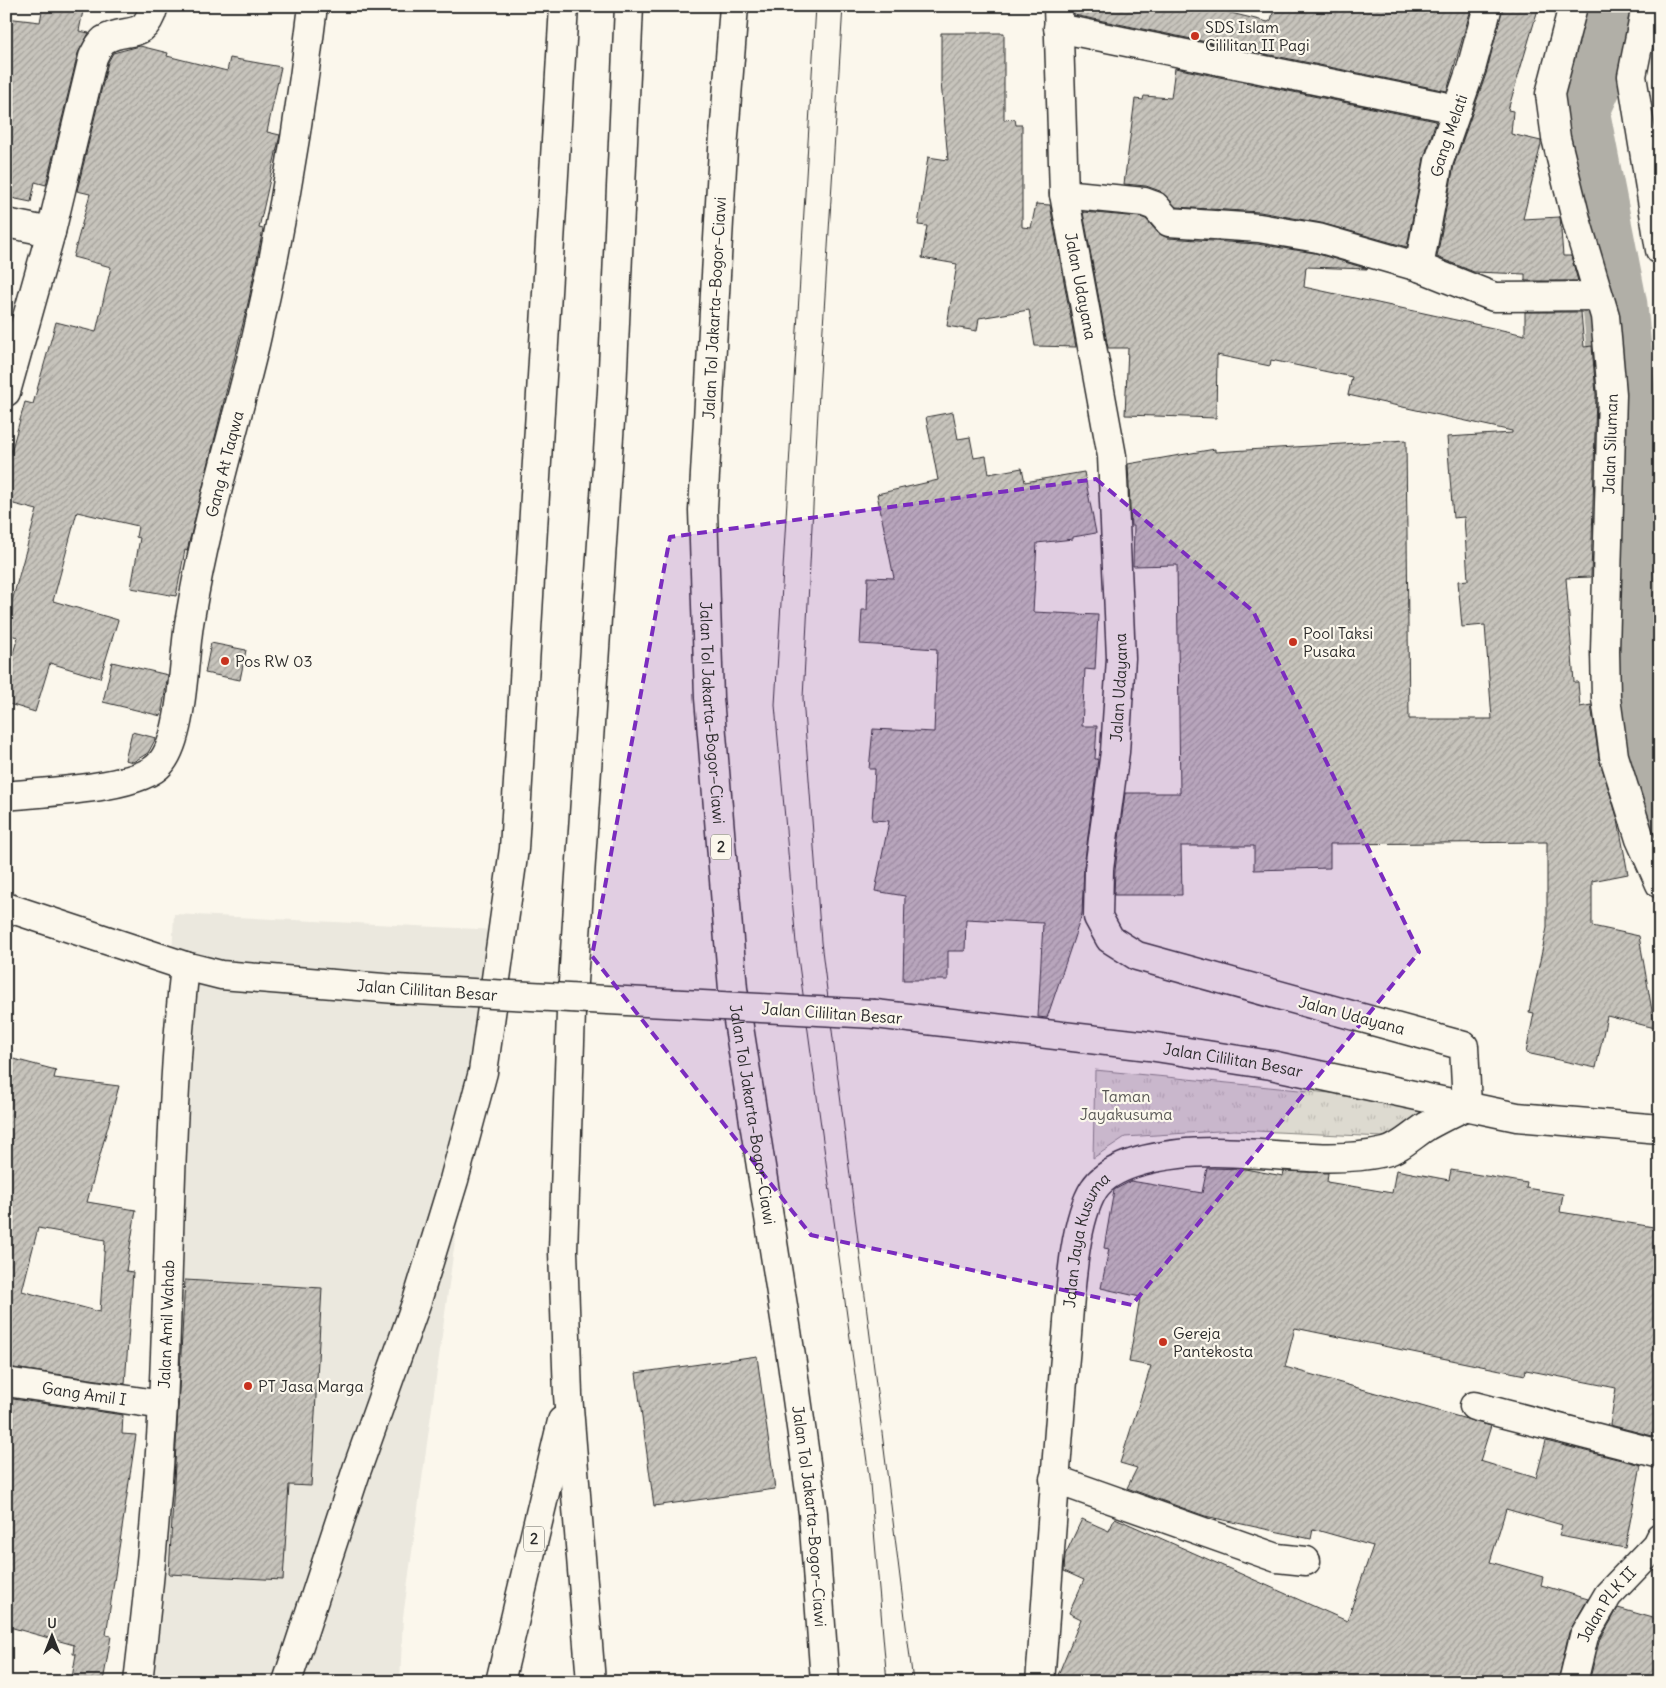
<svg xmlns="http://www.w3.org/2000/svg" width="1666" height="1688" font-family="Delius,sans-serif">
<defs>
<pattern id="grass-tufts" width="24" height="20" patternUnits="userSpaceOnUse" patternTransform="scale(1.25)"><rect width="24" height="20" fill="#dddad0"/><path d="M3 7l-1-3M5 7V3M7 7l1-3M15 17l-1-3M17 17v-4M19 17l1-3" fill="none" stroke="#bebbb3"/></pattern>
<pattern id="building-hatch" width="6" height="6" patternUnits="userSpaceOnUse" patternTransform="scale(1.25)"><rect width="6" height="6" fill="#c7c4bc"/><path d="M-1 1l2-2M0 6l6-6M5 7l2-2" fill="none" stroke="#a29f99"/></pattern>
</defs>
<rect width="100%" height="100%" fill="#fbf7ec"/>
<filter id="ink" filterUnits="userSpaceOnUse"><feTurbulence type="fractalNoise" baseFrequency=".02" numOctaves="2"/><feDisplacementMap in="SourceGraphic" scale="10" xChannelSelector="R" yChannelSelector="G"/><feConvolveMatrix kernelMatrix="1 2 1 2 8 2 1 2 1" color-interpolation-filters="sRGB"/></filter>
<g filter="url(#ink)">
<!-- built -->
<path fill="#ebe8de" d="M 174,914 L 498,930 L 403,1617 L 400,1682 L 137,1682 Z"/>
<!-- grass -->
<path fill="url(#grass-tufts)" stroke="#84827e" d="M 1095,1070 L 1442,1104 L 1384,1137 L 1234,1130 L 1125,1137 L 1093,1158 Z"/>
<g fill="none" stroke-linecap="round" stroke-linejoin="round">
<!-- river -->
<path stroke="#b1afa7" stroke-width="65" d="M 1624,6 L 1577,111 L 1615,306 L 1641,584 L 1660,823"/>
</g>
<!-- building -->
<path fill="url(#building-hatch)" stroke="#2b2b2b" fill-rule="evenodd" d="M 43,6 L 84,6 L 79,31 L 89,33 L 78,53 L 46,185 L 35,182 L 31,202 L 6,197 L 6,18 L 40,22 Z
M 1074,6 L 1202,6 L 1268,22 L 1271,20 L 1275,6 L 1472,6 L 1447,91 L 1074,15 Z
M 1503,6 L 1539,6 L 1508,110 L 1513,111 L 1511,134 L 1541,141 L 1541,144 L 1523,219 L 1560,217 L 1563,256 L 1571,256 L 1578,281 L 1525,281 L 1525,274 L 1474,272 L 1437,257 L 1454,165 L 1486,74 Z
M 941,33 L 1004,33 L 1004,120 L 1015,119 L 1016,125 L 1022,125 L 1022,227 L 1031,228 L 1036,204 L 1050,205 L 1076,347 L 1035,346 L 1029,310 L 979,318 L 977,331 L 947,326 L 957,264 L 922,258 L 927,226 L 918,225 L 928,157 L 948,160 L 941,82 Z
M 140,46 L 168,53 L 167,56 L 227,71 L 230,58 L 281,67 L 267,132 L 280,135 L 259,228 L 263,229 L 249,299 L 187,551 L 185,550 L 176,596 L 131,588 L 140,538 L 136,537 L 138,526 L 77,512 L 53,601 L 118,620 L 100,678 L 50,663 L 35,712 L 6,703 L 6,676 L 18,637 L 6,634 L 6,604 L 11,605 L 37,510 L 6,502 L 6,470 L 25,402 L 33,404 L 56,322 L 96,332 L 111,267 L 73,257 L 90,194 L 77,191 L 108,62 L 113,53 Z
M 1175,68 L 1436,121 L 1424,158 L 1407,247 L 1321,223 L 1260,212 L 1176,207 L 1160,191 L 1146,186 L 1124,184 L 1135,99 L 1143,100 L 1144,96 L 1171,98 Z
M 1083,212 L 1140,217 L 1146,219 L 1158,233 L 1168,238 L 1257,244 L 1315,253 L 1368,269 L 1306,267 L 1304,287 L 1525,335 L 1525,312 L 1581,312 L 1584,347 L 1592,346 L 1596,394 L 1591,577 L 1566,578 L 1574,682 L 1578,682 L 1580,707 L 1591,705 L 1599,758 L 1618,820 L 1628,874 L 1592,881 L 1592,926 L 1639,936 L 1655,1028 L 1607,1016 L 1596,1068 L 1526,1053 L 1534,1013 L 1529,1012 L 1547,928 L 1547,842 L 1330,844 L 1330,868 L 1254,870 L 1254,846 L 1181,846 L 1182,895 L 1114,895 L 1115,870 L 1125,793 L 1180,793 L 1177,565 L 1133,566 L 1134,526 L 1131,526 L 1128,464 L 1215,449 L 1215,452 L 1406,440 L 1409,719 L 1492,719 L 1485,625 L 1462,627 L 1458,581 L 1468,580 L 1464,517 L 1453,518 L 1447,437 L 1512,433 L 1512,431 L 1348,395 L 1352,377 L 1271,360 L 1270,366 L 1217,355 L 1216,418 L 1125,415 L 1128,348 L 1108,348 Z
M 953,412 L 958,439 L 970,437 L 974,458 L 986,456 L 989,474 L 1022,468 L 1025,482 L 1084,472 L 1096,533 L 1073,537 L 1073,539 L 1037,543 L 1033,612 L 1098,615 L 1095,670 L 1085,669 L 1082,726 L 1097,726 L 1095,759 L 1098,759 L 1084,867 L 1082,914 L 1047,1018 L 1038,1017 L 1043,923 L 966,919 L 965,951 L 948,951 L 948,980 L 903,980 L 905,896 L 875,891 L 889,821 L 872,820 L 875,769 L 869,769 L 873,729 L 934,732 L 937,649 L 860,644 L 862,610 L 867,610 L 868,577 L 894,578 L 877,494 L 938,480 L 926,417 Z
M 211,643 L 246,650 L 240,680 L 205,673 Z
M 112,662 L 168,675 L 161,716 L 103,702 Z
M 132,732 L 156,738 L 148,753 L 133,762 L 125,760 Z
M 6,1057 L 56,1070 L 54,1078 L 119,1086 L 87,1202 L 136,1210 L 126,1271 L 133,1272 L 125,1384 L 6,1367 ZM 38,1228 L 105,1240 L 100,1312 L 22,1291 Z
M 1207,1168 L 1245,1169 L 1283,1176 L 1284,1171 L 1328,1173 L 1327,1182 L 1392,1193 L 1396,1170 L 1449,1180 L 1451,1170 L 1527,1183 L 1526,1188 L 1563,1194 L 1560,1212 L 1660,1228 L 1660,1438 L 1610,1425 L 1616,1388 L 1526,1370 L 1525,1375 L 1295,1328 L 1285,1367 L 1491,1426 L 1480,1461 L 1536,1478 L 1546,1441 L 1641,1465 L 1625,1548 L 1559,1536 L 1562,1525 L 1506,1509 L 1490,1562 L 1543,1577 L 1541,1585 L 1588,1599 L 1569,1632 L 1558,1682 L 1075,1682 L 1058,1675 L 1081,1619 L 1069,1613 L 1084,1580 L 1064,1571 L 1065,1555 L 1082,1519 L 1109,1531 L 1115,1518 L 1347,1621 L 1373,1546 L 1313,1529 L 1311,1539 L 1205,1516 L 1127,1488 L 1137,1468 L 1120,1463 L 1151,1366 L 1129,1362 L 1140,1297 L 1101,1288 L 1109,1249 L 1104,1248 L 1114,1190 L 1131,1181 L 1202,1193 Z
M 185,1280 L 322,1288 L 311,1486 L 289,1485 L 283,1580 L 169,1574 Z
M 757,1356 L 775,1489 L 654,1506 L 636,1373 Z
M 6,1398 L 123,1415 L 122,1434 L 136,1435 L 106,1635 L 111,1636 L 103,1682 L 72,1678 L 76,1654 L 73,1654 L 74,1645 L 6,1626 Z
M 1618,1608 L 1660,1620 L 1660,1682 L 1589,1682 L 1599,1642 Z"/>
<g fill="none" stroke-linecap="round" stroke-linejoin="round">
<!-- minor casing -->
<g stroke="#2b2b2b" stroke-width="31">
<g id="minor">
<path d="M 1573,6 L 1550,94 L 1556,138 L 1577,223 L 1605,316 L 1612,394 L 1605,651 L 1606,698 L 1614,756 L 1640,839 L 1660,884"/>
<path d="M 1646,6 L 1632,76 L 1660,250"/>
<path d="M 1058,28 L 1457,109"/>
<path d="M 1064,194 L 1144,202 L 1155,206 L 1169,222 L 1259,228 L 1318,238 L 1419,267 L 1494,297 L 1598,296"/>
<path d="M 6,223 L 51,232"/>
<path id="s1" d="M 1419,267 L 1439,161 L 1471,69 L 1488,6"/>
<path d="M 6,392 L 51,232 L 93,57 C 96,51 99,44 104,40 C 126,26 144,43 154,6"/>
<path id="s2" d="M 6,796 C 41,792 139,789 160,764 C 184,738 183,655 190,618 C 205,526 233,435 255,344 C 281,233 300,119 313,6"/>
<path d="M 6,907 L 185,966 L 221,975 L 396,989"/>
<path id="s3" d="M 875,1014 L 1149,1046 L 1271,1065 L 1517,1117 L 1660,1129"/>
<path id="s4" d="M 6,1382 L 163,1405"/>
<path d="M 1474,1406 L 1660,1454"/>
<path d="M 1054,1479 L 1277,1558 L 1306,1561"/>
<path id="s5" d="M 138,1682 C 149,1590 158,1496 163,1404 C 170,1258 169,1111 185,966"/>
<path id="s6" d="M 1040,1682 C 1049,1570 1056,1458 1066,1346 C 1070,1304 1072,1224 1094,1189 C 1110,1165 1152,1157 1179,1154 C 1245,1146 1320,1167 1385,1152 C 1399,1149 1414,1134 1427,1126 C 1440,1119 1453,1112 1467,1106 L 1464,1046 L 1137,956 L 1110,939 L 1098,917 L 1099,869 L 1115,752 L 1121,658 L 1112,456 L 1064,194 L 1058,6"/>
<path id="s7" d="M 1573,1682 L 1584,1636 L 1608,1595 L 1656,1545 L 1660,1537"/>
</g>
</g>
<!-- highway casing -->
<g stroke="#2b2b2b" stroke-width="31">
<g id="highway">
<path id="s8" d="M 734,6 L 723,149 L 703,510 L 709,698 L 733,989 L 792,1363 L 813,1513 L 825,1682"/>
<path d="M 287,1682 L 357,1469 L 417,1301 L 454,1180 L 483,1072 L 514,849 L 564,6"/>
<path d="M 500,1682 L 562,1421"/>
<path d="M 591,1682 L 568,1395 L 563,1251 L 571,1012 L 612,391 L 629,6"/>
</g>
</g>
<!-- minor -->
<use href="#minor" stroke="#fbf7ec" stroke-width="28"/>
<!-- highway -->
<use href="#highway" stroke="#fbf7ec" stroke-width="28"/>
<!-- tram -->
<path stroke="#2b2b2b" stroke-width="1" d="M 816,6 L 775,705 L 796,943 L 870,1484 L 887,1682
M 843,6 L 819,392 L 803,698 L 821,942 L 913,1682"/>
<!-- minor-bridge casing -->
<g stroke="#2b2b2b" stroke-width="31" stroke-linecap="butt">
<path id="minor-bridge" d="M 396,989 L 875,1014"/>
</g>
<!-- minor-bridge -->
<use href="#minor-bridge" stroke="#fbf7ec" stroke-width="28"/>
</g>
</g>
<!-- marked area -->
<path fill="#7b2cbf" fill-opacity="0.2" stroke="#7b2cbf" stroke-width="4" stroke-dasharray="10 6" stroke-linejoin="round" d="M 1096,479 L 1253,611 L 1419,952 L 1132,1305 L 811,1235 L 592,956 L 670,537 Z"/>
<!-- markers -->
<g fill="#c8321e" stroke="#fbf7ec" stroke-width="2">
<circle cx="1195" cy="36" r="5"/>
<circle cx="1293" cy="642" r="5"/>
<circle cx="225" cy="661" r="5"/>
<circle cx="1163" cy="1342" r="5"/>
<circle cx="248" cy="1386" r="5"/>
</g>
<g text-anchor="middle" stroke-width="4.5" stroke-linejoin="round" paint-order="stroke">
<!-- shield labels -->
<g fill="#fbf7ec" stroke="#696865" stroke-width="1">
<rect x="711" y="834.5" width="20" height="25" rx="4"/>
<rect x="524" y="1526.5" width="20" height="25" rx="4"/>
</g>
<g font-size="15" font-weight="bold" fill="#2b2b2b">
<text x="721" y="852">2</text>
<text x="534" y="1544">2</text>
</g>
<!-- poi labels -->
<g font-size="16" fill="#2b2b2b" stroke="#fbf7ec" text-anchor="start">
<text x="1205" y="33">SDS Islam<tspan x="1205" dy="18">Cililitan II Pagi</tspan></text>
<text x="1303" y="639">Pool Taksi<tspan x="1303" dy="18">Pusaka</tspan></text>
<text x="235" y="667">Pos RW 03</text>
<text x="1173" y="1339">Gereja<tspan x="1173" dy="18">Pantekosta</tspan></text>
<text x="258" y="1392">PT Jasa Marga</text>
</g>
<!-- street labels -->
<g font-size="16" fill="#2b2b2b" stroke="#fbf7ec">
<text dy="6" stroke="none"><textPath href="#s1" startOffset="135">Gang Melati</textPath></text>
<text transform="translate(1081 286) rotate(79)" y="6">Jalan Udayana</text>
<text transform="translate(714 308) rotate(-87)" y="6">Jalan Tol Jakarta–Bogor–Ciawi</text>
<text transform="translate(1610 444) rotate(-88)" y="6">Jalan Siluman</text>
<text dy="6" stroke="none"><textPath href="#s2" startOffset="468">Gang At Taqwa</textPath></text>
<text dy="6" stroke="none"><textPath href="#s6" startOffset="1580">Jalan Udayana</textPath></text>
<text dy="6" stroke="none"><textPath href="#s8" startOffset="708">Jalan Tol Jakarta–Bogor–Ciawi</textPath></text>
<text transform="translate(427 990) rotate(4)" y="6">Jalan Cililitan Besar</text>
<text transform="translate(832 1013) rotate(4)" y="6">Jalan Cililitan Besar</text>
<text transform="translate(1352 1015) rotate(15)" y="6">Jalan Udayana</text>
<text dy="6" stroke="none"><textPath href="#s3" startOffset="361">Jalan Cililitan Besar</textPath></text>
<text dy="6" stroke="none"><textPath href="#s8" startOffset="1112">Jalan Tol Jakarta–Bogor–Ciawi</textPath></text>
<text dy="6" stroke="none"><textPath href="#s6" startOffset="446">Jalan Jaya Kusuma</textPath></text>
<text dy="6" stroke="none"><textPath href="#s5" startOffset="359">Jalan Amil Wahab</textPath></text>
<text dy="6" stroke="none"><textPath href="#s4" startOffset="79">Gang Amil I</textPath></text>
<text dy="6" stroke="none"><textPath href="#s8" startOffset="1518">Jalan Tol Jakarta–Bogor–Ciawi</textPath></text>
<text dy="6" stroke="none"><textPath href="#s7" startOffset="86">Jalan PLK II</textPath></text>
</g>
<!-- park labels -->
<g font-size="16" fill="#585754" stroke="#fbf7ec">
<text x="1126" y="1102">Taman<tspan x="1126" dy="18">Jayakusuma</tspan></text>
</g>
</g>
<!-- margin -->
<rect width="1666" height="1688" fill="none" stroke="#fbf7ec" stroke-width="25"/>
<rect x="12" y="12" width="1641" height="1663" fill="none" stroke="#2b2b2b" stroke-width="2" filter="url(#ink)"/>
<!-- north arrow -->
<g transform="translate(52 1636)" stroke="#fbf7ec" stroke-width="4" paint-order="stroke">
<path d="M0-4L9 19L0 12L-9 19Z" fill="#2b2b2b"/>
<text y="-8" font-size="14" font-weight="bold" text-anchor="middle" fill="#2b2b2b">U</text>
</g>
</svg>
